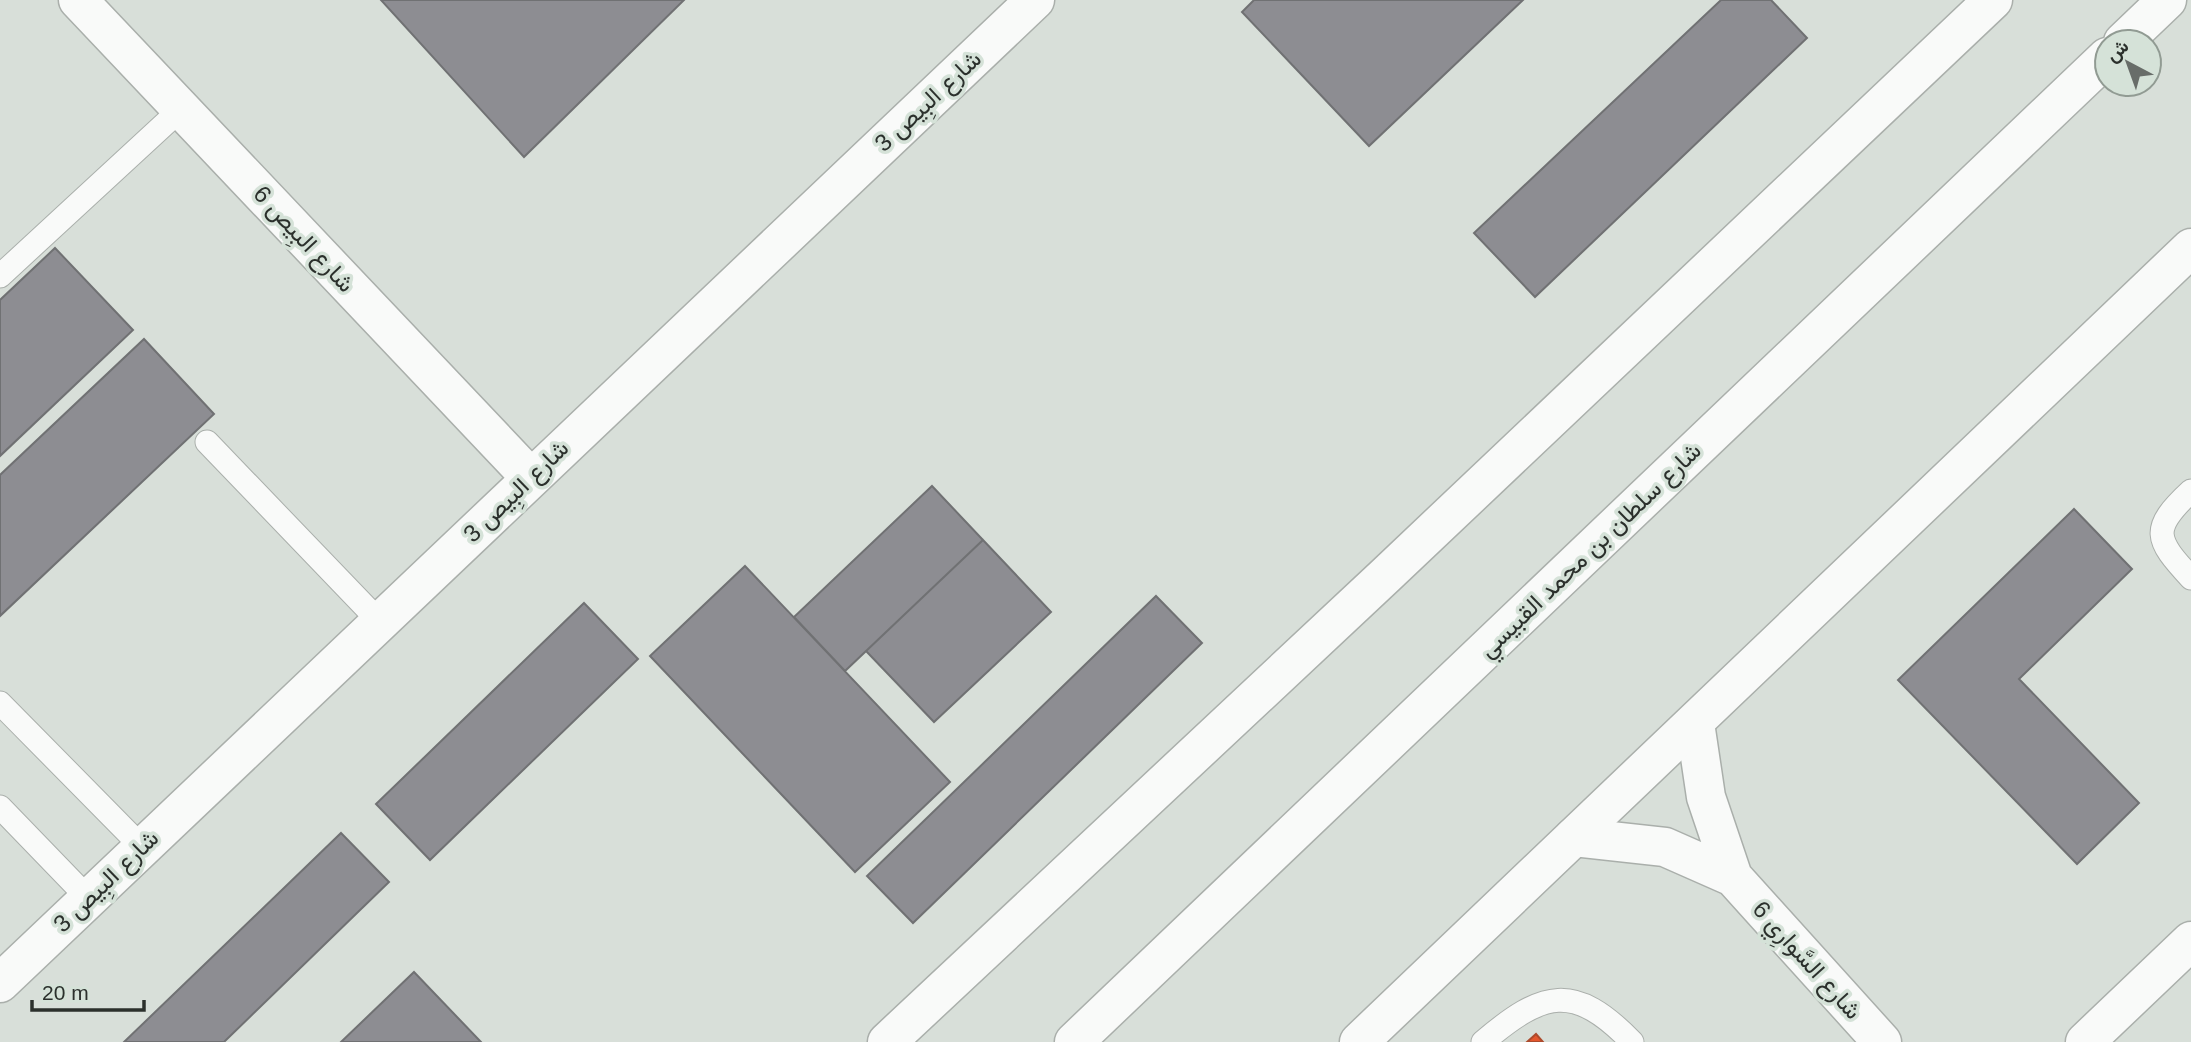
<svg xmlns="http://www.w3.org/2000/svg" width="2191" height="1042" font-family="Helvetica,Vazirmatn,sans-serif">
<rect width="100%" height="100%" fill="#d8dfd9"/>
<!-- shops -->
<path fill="#e4572e" stroke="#ac4b2d" stroke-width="2" d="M 1536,1034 L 1543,1042 L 1527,1042 Z"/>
<!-- industry -->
<path fill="#8d8d92" stroke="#707173" stroke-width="2" d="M 381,0 L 684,0 L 524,157 Z
M 1254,0 L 1523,0 L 1369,146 L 1242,12 Z
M 1721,0 L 1771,0 L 1807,38 L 1535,297 L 1474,233 Z
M 55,248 L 133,330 L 0,456 L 0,300 Z
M 144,339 L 214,414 L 0,616 L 0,475 Z
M 932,486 L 983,540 L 845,671 L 794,617 Z
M 2074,509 L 2132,569 L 2019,679 L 2139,803 L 2077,864 L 1898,680 Z
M 983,540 L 1051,612 L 934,722 L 866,651 Z
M 745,566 L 950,782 L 855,872 L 650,656 Z
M 1156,596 L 1202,643 L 913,923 L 867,876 Z
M 584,603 L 638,659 L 430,860 L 376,804 Z
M 341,833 L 389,882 L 224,1042 L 124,1042 Z
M 414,972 L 481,1042 L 341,1042 Z"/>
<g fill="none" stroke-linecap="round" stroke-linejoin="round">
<!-- lane casing -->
<g stroke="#aaafab" stroke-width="25">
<path id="lane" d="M 0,276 L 181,109
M 207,442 L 379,621
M 2191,491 C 2150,529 2155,539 2191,578
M 0,703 L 142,847
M 0,807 L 88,898
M 1483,1042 C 1543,991 1574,982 1632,1042"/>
</g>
<!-- street casing -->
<g stroke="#aaafab" stroke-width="41">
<path id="street" d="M 78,0 L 530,477
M 1695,723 L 1706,797 L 1733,877 L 1882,1042
M 1574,837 L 1665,847 L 1733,877
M 0,983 L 1035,0
M 887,1042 L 1385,576 L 1993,0
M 2085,1042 L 2191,941"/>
</g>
<!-- secondary casing -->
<g stroke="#aaafab" stroke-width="41">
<path id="secondary" d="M 2123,42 L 2167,0
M 1074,1042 L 2107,57
M 1359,1042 L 2191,248"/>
</g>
<!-- lane -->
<use href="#lane" stroke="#f9faf9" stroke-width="23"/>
<!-- street -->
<use href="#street" stroke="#f9faf9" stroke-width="38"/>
<!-- secondary -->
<use href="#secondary" stroke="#f9faf9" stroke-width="38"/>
</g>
<g text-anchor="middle" stroke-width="7" stroke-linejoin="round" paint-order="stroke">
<!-- street labels -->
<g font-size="24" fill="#2b302c" stroke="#d5e2d8">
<text transform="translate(928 101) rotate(-43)" y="8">شارع البِيص 3</text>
<text transform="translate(304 239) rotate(47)" y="8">شارع البِيص 6</text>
<text transform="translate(516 491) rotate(-44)" y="8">شارع البِيص 3</text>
<text transform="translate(1590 550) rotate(-44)" y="8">شارع سلطان بن محمد القبيسي</text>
<text transform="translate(106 881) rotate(-44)" y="8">شارع البِيص 3</text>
<text transform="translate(1807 960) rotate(48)" y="8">شارع السَّوارِي 6</text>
</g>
</g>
<!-- north arrow -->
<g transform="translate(2128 63) rotate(319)"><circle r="33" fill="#d5e2d8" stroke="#919b93" stroke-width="2"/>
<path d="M0-5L12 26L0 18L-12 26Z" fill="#686d69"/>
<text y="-10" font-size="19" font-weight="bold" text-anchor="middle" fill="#2b302c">ش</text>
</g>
<!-- scale -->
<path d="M32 1000v10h112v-10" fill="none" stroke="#2b302c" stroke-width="3.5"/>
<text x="42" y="1000" font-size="21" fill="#2b302c" stroke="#d5e2d8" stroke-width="5" paint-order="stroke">20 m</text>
</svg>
